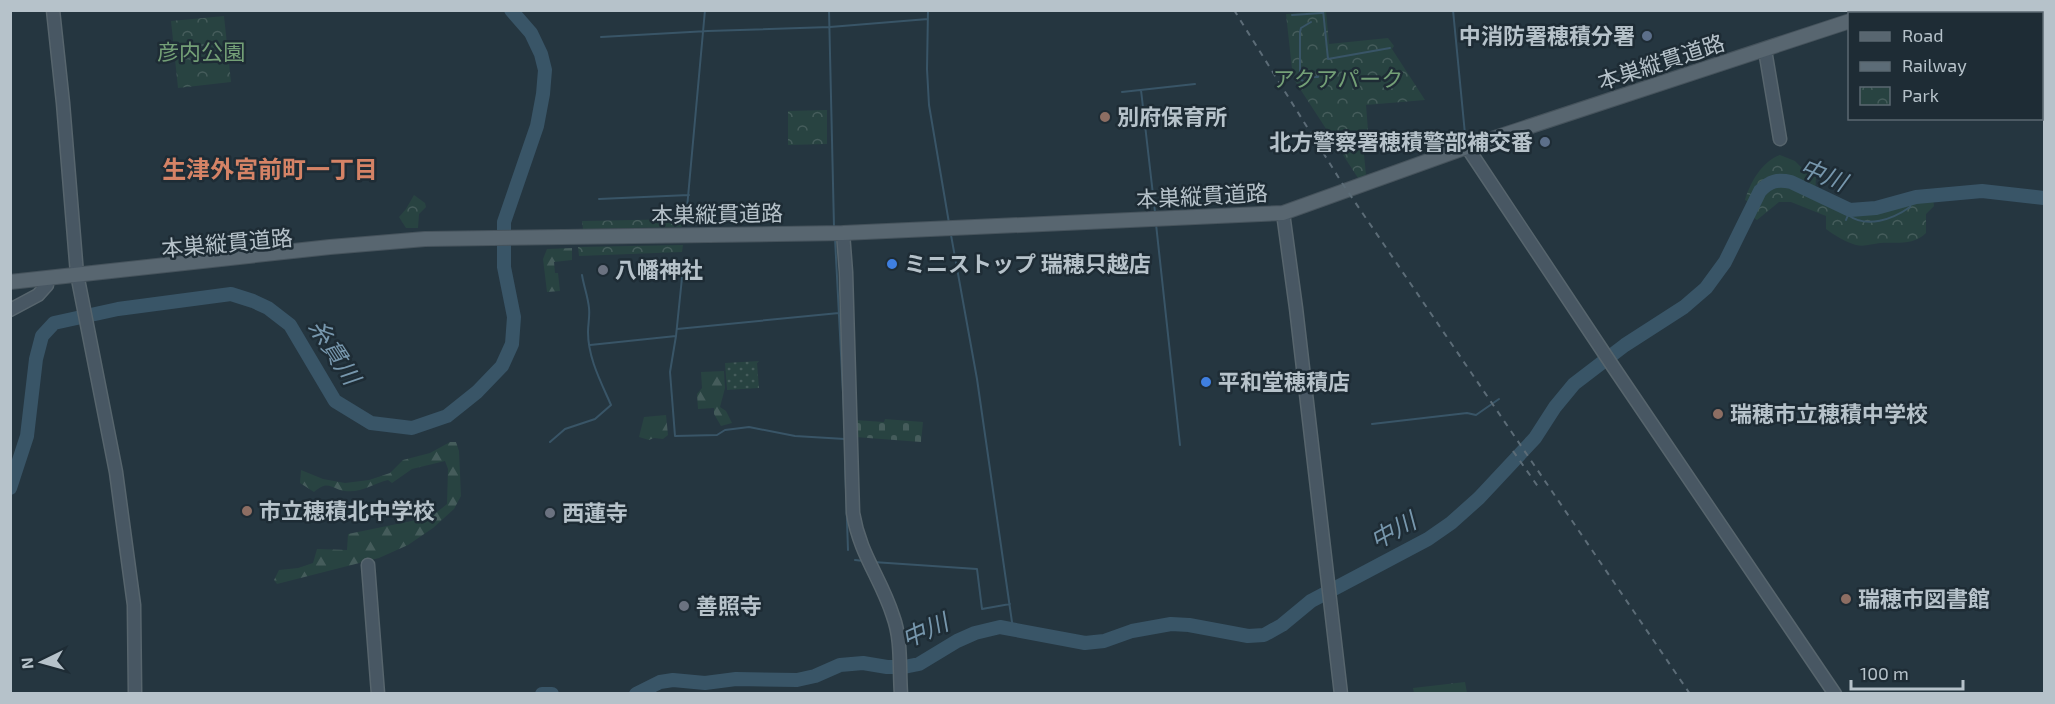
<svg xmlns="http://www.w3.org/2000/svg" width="2055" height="704" font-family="'Exo 2','Noto Sans JP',sans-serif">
<defs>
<pattern id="grass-dots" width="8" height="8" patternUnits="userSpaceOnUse" patternTransform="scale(1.5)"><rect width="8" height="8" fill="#284341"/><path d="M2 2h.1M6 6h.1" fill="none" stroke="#455c5b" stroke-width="1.8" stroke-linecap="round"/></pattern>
<pattern id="forest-firs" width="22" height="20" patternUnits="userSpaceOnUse" patternTransform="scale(1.5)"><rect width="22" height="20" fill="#284341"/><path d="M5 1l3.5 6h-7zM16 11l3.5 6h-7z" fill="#455c5b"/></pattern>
<pattern id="cemetery-stones" width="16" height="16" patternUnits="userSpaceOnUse" patternTransform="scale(1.5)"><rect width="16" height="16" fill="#284341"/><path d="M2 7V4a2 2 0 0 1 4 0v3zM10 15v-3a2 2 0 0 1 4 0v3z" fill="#455c5b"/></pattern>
<pattern id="park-crowns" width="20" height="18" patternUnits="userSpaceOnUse" patternTransform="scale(1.5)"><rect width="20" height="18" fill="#284341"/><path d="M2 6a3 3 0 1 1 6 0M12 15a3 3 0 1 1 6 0" fill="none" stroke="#455c5b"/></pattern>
</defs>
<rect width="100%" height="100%" fill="#253640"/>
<!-- grass -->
<path fill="url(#grass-dots)" d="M 759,361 L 757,363 L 759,388 L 727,390 L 725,363 Z"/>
<!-- forest -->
<path fill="url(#forest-firs)" d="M 572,248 L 572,260 L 554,262 L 555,273 L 558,273 L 560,291 L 547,292 L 543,259 L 547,249 Z
M 724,371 L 725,388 L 720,407 L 726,411 L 732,423 L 721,426 L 714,414 L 714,408 L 698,409 L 697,394 L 702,388 L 701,372 Z
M 666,415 L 668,435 L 663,439 L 654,438 L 649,440 L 639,437 L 644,417 Z
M 450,442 L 456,442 L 459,451 L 461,496 L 454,509 L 433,528 L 408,545 L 379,558 L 277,584 L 274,580 L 279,570 L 298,568 L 313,563 L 317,549 L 347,550 L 348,534 L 431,517 L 447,504 L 448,469 L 445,461 L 412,469 L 392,483 L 388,480 C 374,483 362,493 345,491 C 331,489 329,479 314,492 L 300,483 L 301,470 L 323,479 L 345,483 L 369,480 L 390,473 L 403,460 L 430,453 Z"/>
<!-- cemetery -->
<path fill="url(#cemetery-stones)" d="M 885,419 L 923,422 L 921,442 L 855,437 L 855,420 L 884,422 Z"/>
<!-- park -->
<path fill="url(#park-crowns)" d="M 1326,11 L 1329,44 L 1388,38 L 1394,46 L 1392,49 L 1425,100 L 1366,105 L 1369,143 L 1363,144 L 1366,175 L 1358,178 L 1293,78 L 1286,14 Z
M 224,16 L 231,82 L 178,88 L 171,21 Z
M 827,110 L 827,144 L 788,145 L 788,111 Z
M 1780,155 L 1795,161 L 1806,172 L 1810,168 L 1816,176 L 1815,199 C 1824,204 1834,210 1845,213 C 1868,220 1908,203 1933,198 L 1934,206 L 1926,214 L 1926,233 C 1913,246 1897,242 1880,243 C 1872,244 1864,247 1856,245 C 1846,242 1835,236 1826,229 L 1826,216 L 1791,202 L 1779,202 L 1757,220 L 1745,212 L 1750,203 L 1745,200 C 1750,183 1762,161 1780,155 Z
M 414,195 L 425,203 L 426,207 L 419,214 L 418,228 L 406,228 L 399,217 L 406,209 Z
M 683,219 L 682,227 L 583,229 L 582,221 Z
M 683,245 L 682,252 L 579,256 L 578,247 Z
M 1465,682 L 1467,693 L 1414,693 L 1413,688 Z"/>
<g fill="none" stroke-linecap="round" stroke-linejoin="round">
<!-- stream -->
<path stroke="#395567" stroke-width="2" d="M 829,10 L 834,227
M 928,10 L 927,69 L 929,105 L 949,223
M 1323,10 L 1328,59 L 1390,48
M 1453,10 L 1465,134
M 1292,15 L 1322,13
M 1311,22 L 1301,28 L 1300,32 L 1300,79 L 1306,83 L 1311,77 L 1318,77 L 1319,74 L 1337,71
M 601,37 L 708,31 L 830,27 L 928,19
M 1141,90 L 1155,212
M 1122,92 L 1195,84
M 599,199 L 689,195
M 687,208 L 705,10
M 1846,220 L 1848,215 C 1867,229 1893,219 1910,207 L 1912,198
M 1156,224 L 1180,445
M 951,235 L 977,379 L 1013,629
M 835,238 L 844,412
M 683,268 L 676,336 L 670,372 L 675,436 L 717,435 L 725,430 L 749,427 L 795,436 L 845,439
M 677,329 L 839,313
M 590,345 L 676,336
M 1372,424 L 1467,413 L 1476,415 L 1499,399
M 550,442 L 565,429 L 595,419 L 611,405 C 601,382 588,358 588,332 C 588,324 590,316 589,308 C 588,297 584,287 582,275
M 845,460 L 848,550
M 855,560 L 864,561
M 873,562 L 977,569 L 982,609 L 1010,604"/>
<!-- river -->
<path stroke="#395567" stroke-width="14" d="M 10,488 L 27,436 L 36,359 L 42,336 L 54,323 L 118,309 L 231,294 L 253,301 L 268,308 L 290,325 L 335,401 L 371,423 L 412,428 L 447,416 L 477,392 L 502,366 L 512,344 L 514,317 L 504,267 L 504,222 L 537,126 L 543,94 L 545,70 L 541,54 L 531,33 L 511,10
M 542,694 L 552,694
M 636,694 L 660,682 L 673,680 L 705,683 L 736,679 L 797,680 L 815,676 L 840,665 L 863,663 L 887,667 L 904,667 L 919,664 L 957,641 L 975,633 L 1000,627 L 1085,643 L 1104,641 L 1132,631 L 1171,624 L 1189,625 L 1248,636 L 1264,635 L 1282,625 L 1311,601 L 1428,539 L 1451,523 L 1479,498 L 1535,438 L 1555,407 L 1574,384 L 1625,345 L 1684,307 L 1706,288 L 1725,262 L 1760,191 C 1770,181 1777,179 1791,182 L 1850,210 L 1876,208 L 1916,197 L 1982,191 L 2044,198"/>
<!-- secondary casing -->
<g stroke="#57656d" stroke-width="15">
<path id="secondary" d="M 53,10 L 63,103 L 77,274 L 116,472 L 134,605 L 135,694
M 1765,50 L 1780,139
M 1467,147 L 1614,368 L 1835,694
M 1283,213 L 1296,308 L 1341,694
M 843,233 L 846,272 L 853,513 C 860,555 881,578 893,616 C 902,640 899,668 901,694
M 10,310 L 38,295 L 47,285
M 368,565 L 378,694"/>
</g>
<!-- primary casing -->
<g stroke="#46535c" stroke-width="16">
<path id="primary" d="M 1874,14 L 1883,10
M 1898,14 L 1907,10
M 10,282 L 330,247 L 425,239 L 843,233 L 1283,213 L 1467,147 L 1850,21"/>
</g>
<!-- secondary -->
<use href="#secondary" stroke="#485763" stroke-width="12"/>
<!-- primary -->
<use href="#primary" stroke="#586670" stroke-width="14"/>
<!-- rail -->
<path stroke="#5c6c77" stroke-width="2" stroke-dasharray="6 6" stroke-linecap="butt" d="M 1234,10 L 1342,183 L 1690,694
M 1513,451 L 1539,488"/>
</g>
<!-- markers -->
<g fill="#5c6f8a" stroke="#1e2c35" stroke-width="2">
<circle cx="1647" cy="36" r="6"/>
<circle cx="1545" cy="142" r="6"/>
</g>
<g fill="#8d6e63" stroke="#1e2c35" stroke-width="2">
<circle cx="1105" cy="117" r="6"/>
<circle cx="1718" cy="414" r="6"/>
<circle cx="247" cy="511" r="6"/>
<circle cx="1846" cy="599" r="6"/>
</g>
<g fill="#3f7fe0" stroke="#1e2c35" stroke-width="2">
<circle cx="892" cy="264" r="6"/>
<circle cx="1206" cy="382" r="6"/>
</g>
<g fill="#6b7280" stroke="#1e2c35" stroke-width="2">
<circle cx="603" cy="270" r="6"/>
<circle cx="550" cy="513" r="6"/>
<circle cx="684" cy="606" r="6"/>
</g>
<g text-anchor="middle" stroke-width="5" stroke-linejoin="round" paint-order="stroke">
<!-- poi labels -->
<g font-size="22" font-weight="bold" fill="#b6c2ca" stroke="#1e2c35" text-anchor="start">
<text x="1635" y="44" text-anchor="end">中消防署穂積分署</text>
<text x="1117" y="125">別府保育所</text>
<text x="1533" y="150" text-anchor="end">北方警察署穂積警部補交番</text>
<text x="904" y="272">ミニストップ 瑞穂只越店</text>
<text x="615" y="278">八幡神社</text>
<text x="1218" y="390">平和堂穂積店</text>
<text x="1730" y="422">瑞穂市立穂積中学校</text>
<text x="259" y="519">市立穂積北中学校</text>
<text x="562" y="521">西蓮寺</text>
<text x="1858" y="607">瑞穂市図書館</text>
<text x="696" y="614">善照寺</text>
</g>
<!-- park labels -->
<g font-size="22" fill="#74a077" stroke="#1e2c35">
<text x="201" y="60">彦内公園</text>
<text x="1338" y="87">アクアパーク</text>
</g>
<!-- street labels -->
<g font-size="22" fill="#b6c2ca" stroke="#1e2c35">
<text transform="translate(1661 62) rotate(-18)" y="8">本巣縦貫道路</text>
<text transform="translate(1202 196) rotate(-3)" y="8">本巣縦貫道路</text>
<text transform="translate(717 214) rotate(-1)" y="8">本巣縦貫道路</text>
<text transform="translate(227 243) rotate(-5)" y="8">本巣縦貫道路</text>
</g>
<!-- neighbourhood labels -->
<g font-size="24" font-weight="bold" fill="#d58366" stroke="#1e2c35">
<text x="270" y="178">生津外宮前町一丁目</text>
</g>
<!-- water labels -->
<g font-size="24" font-style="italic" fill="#7797ad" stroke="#1e2c35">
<text transform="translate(1823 175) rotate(22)" y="8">中川</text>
<text transform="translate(334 352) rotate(57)" y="8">糸貫川</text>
<text transform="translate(1393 531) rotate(-29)" y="8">中川</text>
<text transform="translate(925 631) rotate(-24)" y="8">中川</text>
</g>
</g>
<!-- border -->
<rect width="2055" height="704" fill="none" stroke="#b6c2ca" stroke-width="24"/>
<!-- legend -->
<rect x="1848" y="12" width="195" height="108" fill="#1e2c35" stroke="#5b6871" stroke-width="1.5"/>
<rect x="1860" y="32" width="30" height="9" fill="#586670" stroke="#5b6871" stroke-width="1.5"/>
<text x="1902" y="42" font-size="18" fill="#b6c2ca">Road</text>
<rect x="1860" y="62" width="30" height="9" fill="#5c6c77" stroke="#5b6871" stroke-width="1.5"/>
<text x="1902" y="72" font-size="18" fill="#b6c2ca">Railway</text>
<rect x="1860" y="87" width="30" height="18" fill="url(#park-crowns)" stroke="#5b6871" stroke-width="1.5"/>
<text x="1902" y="102" font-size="18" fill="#b6c2ca">Park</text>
<!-- north arrow -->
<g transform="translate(42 662) rotate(265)" stroke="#1e2c35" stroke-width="4.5" paint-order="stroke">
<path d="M0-4.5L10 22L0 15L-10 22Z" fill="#b6c2ca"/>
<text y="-9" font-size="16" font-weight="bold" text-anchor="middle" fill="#b6c2ca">N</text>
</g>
<!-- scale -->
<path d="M1851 680v9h112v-9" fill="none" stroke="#b6c2ca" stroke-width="3"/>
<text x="1860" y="680" font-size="18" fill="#b6c2ca" stroke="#1e2c35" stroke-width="4.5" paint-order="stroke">100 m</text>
</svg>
